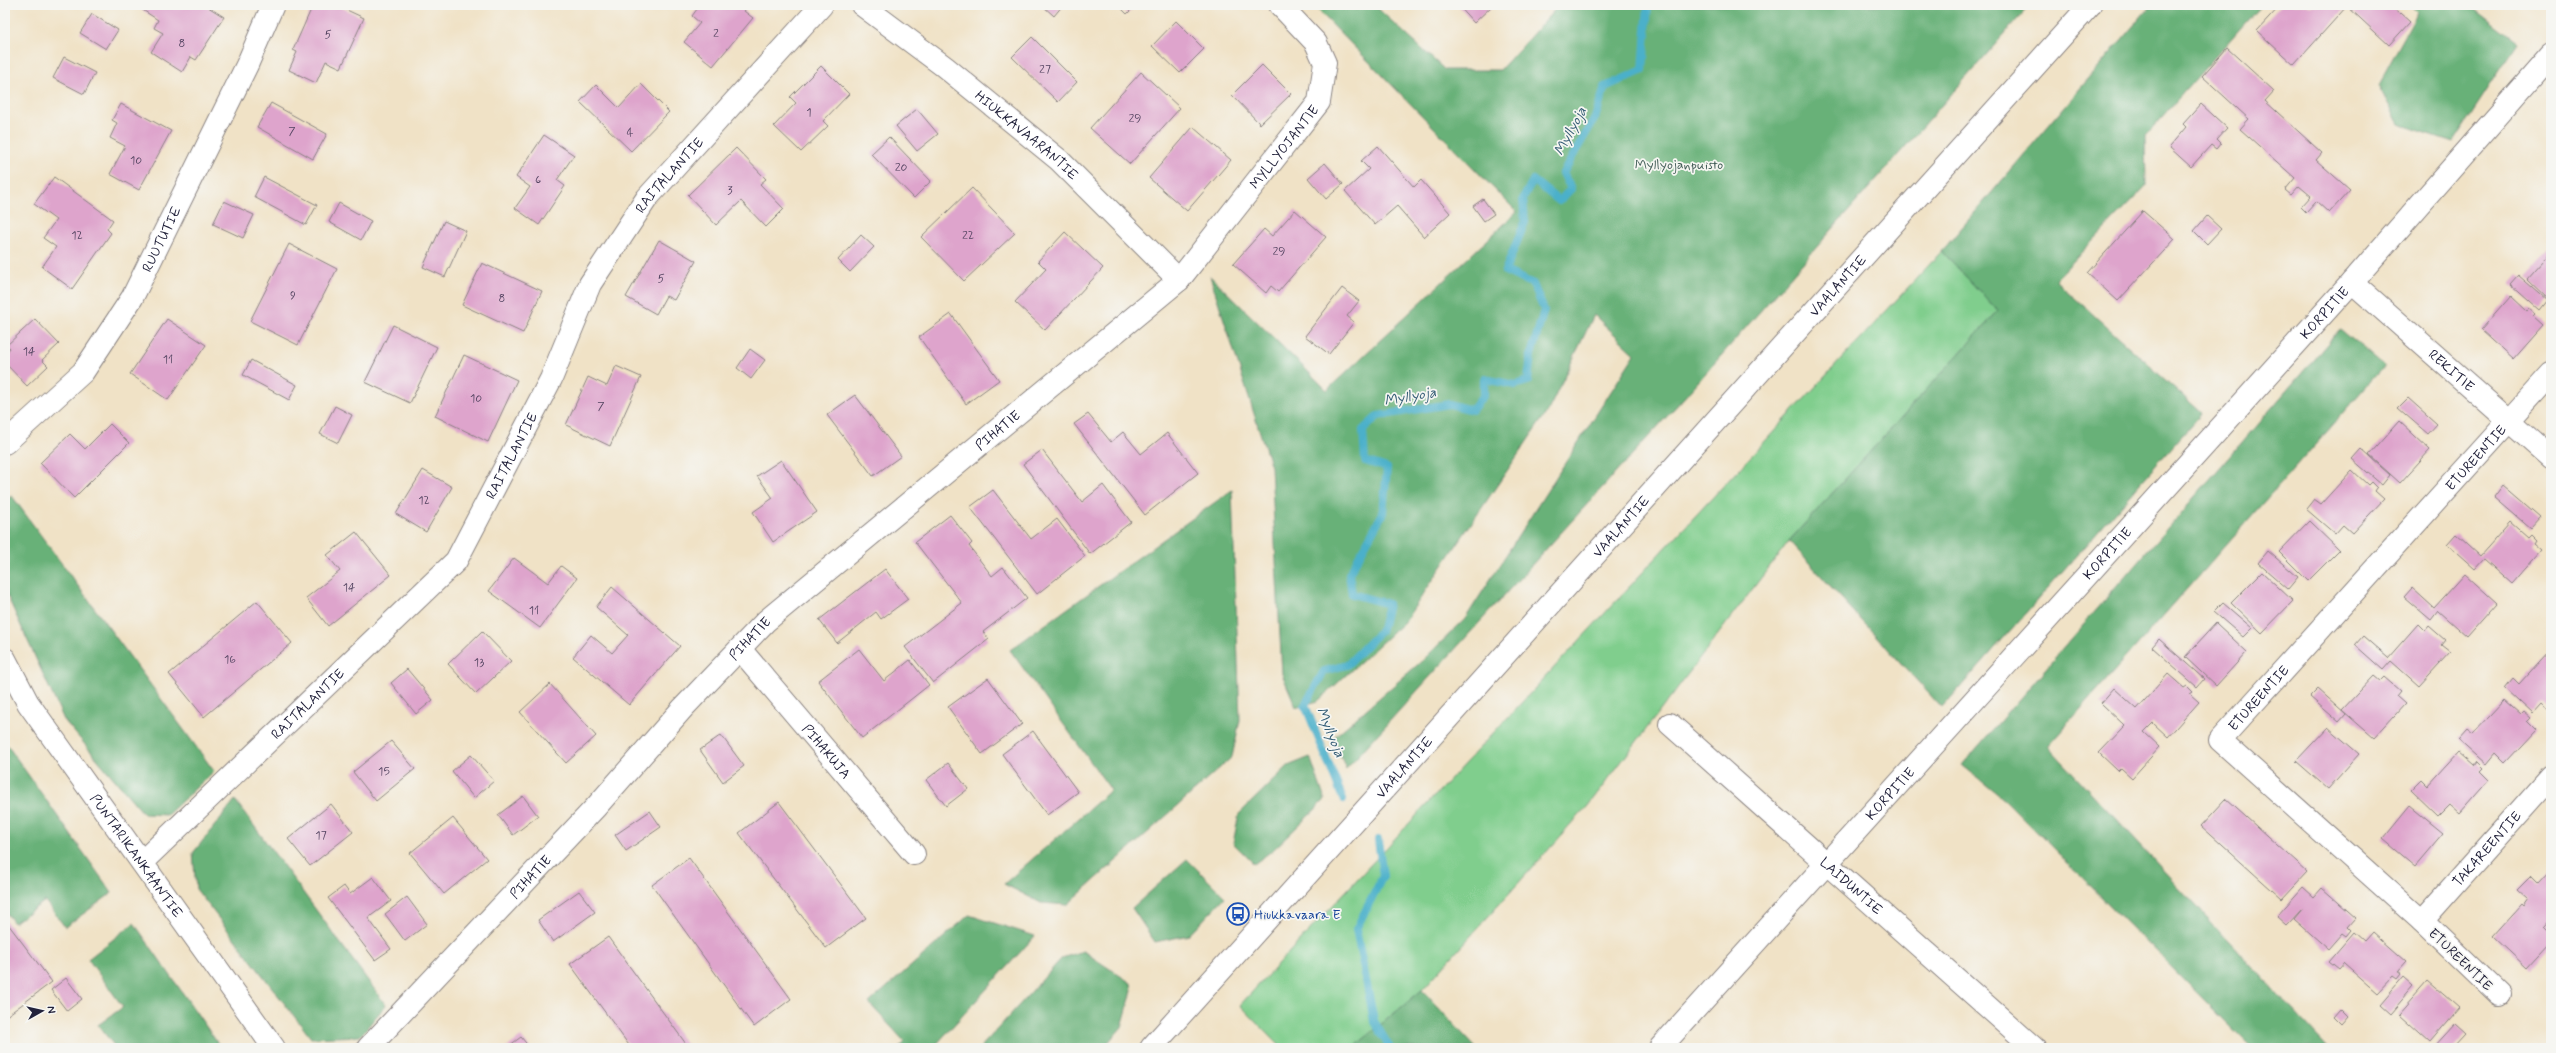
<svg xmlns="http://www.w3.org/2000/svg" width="2556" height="1053" font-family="Mynerve,sans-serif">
<rect width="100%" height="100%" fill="#f6f6f2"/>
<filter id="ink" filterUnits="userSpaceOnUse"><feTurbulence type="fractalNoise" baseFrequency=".025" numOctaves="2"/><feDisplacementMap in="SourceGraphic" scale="8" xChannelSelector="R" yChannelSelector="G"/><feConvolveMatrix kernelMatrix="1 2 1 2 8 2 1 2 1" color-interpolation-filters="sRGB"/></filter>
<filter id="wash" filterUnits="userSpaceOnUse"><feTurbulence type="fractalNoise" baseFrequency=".012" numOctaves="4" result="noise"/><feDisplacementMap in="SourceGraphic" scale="16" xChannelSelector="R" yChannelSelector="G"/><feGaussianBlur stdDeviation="0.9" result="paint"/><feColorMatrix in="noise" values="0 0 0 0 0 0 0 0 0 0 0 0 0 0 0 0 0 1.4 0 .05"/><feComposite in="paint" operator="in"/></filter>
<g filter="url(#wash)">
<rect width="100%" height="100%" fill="#f0e2c6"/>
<!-- green -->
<path fill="#80ce8d" stroke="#517864" d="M 1942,251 L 1998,311 L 1789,541 L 1587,807 L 1422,990 L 1353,1048 L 1282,1048 L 1240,1005 Z"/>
<!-- forest -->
<path fill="#68b178" stroke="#456a5a" d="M 1313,5 L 1374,5 L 1445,70 L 1500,70 L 1559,5 L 2030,5 L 1682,400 L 1346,769 L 1333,738 L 1423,660 L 1465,619 L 1635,354 L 1594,315 L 1549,409 L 1405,621 L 1318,701 L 1296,707 L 1282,674 L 1271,467 L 1210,276 L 1327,390 L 1517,212 Z
M 2151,5 L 2261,5 L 2145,136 L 2146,186 L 2055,280 L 2202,413 L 1942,708 L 1789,541 L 1998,311 L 1942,251 Z
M 2411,5 L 2469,5 L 2518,43 L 2453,142 L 2399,124 L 2378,85 L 2418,12 Z
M 2340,329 L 2384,366 L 2048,746 L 2328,1048 L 2252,1048 L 2005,800 L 1962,765 Z
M 1232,490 L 1240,720 L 1232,757 L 1067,905 L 1041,903 L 1004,884 L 1111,790 L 1010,650 Z
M 12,496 L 214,771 L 167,815 L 144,814 L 64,720 L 5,591 L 5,500 Z
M 5,742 L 112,893 L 65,927 L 45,901 L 14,923 L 5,911 Z
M 1310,757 L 1325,800 L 1273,850 L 1254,864 L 1233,843 L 1239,814 L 1288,766 Z
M 235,800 L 386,1005 L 360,1036 L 311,1038 L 196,889 L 193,853 Z
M 1187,859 L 1225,897 L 1189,935 L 1155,942 L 1132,908 Z
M 969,915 L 1035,936 L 933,1048 L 899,1048 L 905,1042 L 869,1003 Z
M 134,923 L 221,1048 L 116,1048 L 98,1025 L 123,1007 L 88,959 Z
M 1083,951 L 1131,983 L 1132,991 L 1122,1027 L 1103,1048 L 980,1048 L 1062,958 Z
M 1422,990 L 1476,1048 L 1353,1048 Z"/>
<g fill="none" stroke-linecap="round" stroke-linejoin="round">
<!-- stream -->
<path stroke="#4bb0ca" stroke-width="8" d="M 1343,799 L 1305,705 L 1324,671 L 1347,665 L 1382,629 L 1388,604 L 1352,594 L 1349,574 L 1383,513 L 1387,468 L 1365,461 L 1363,430 L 1378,416 L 1449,404 L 1472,410 L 1484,395 L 1484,379 L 1515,385 L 1528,381 L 1531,355 L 1544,310 L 1533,284 L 1505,271 L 1525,222 L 1523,199 L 1533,180 L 1559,201 L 1571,189 L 1563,173 L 1595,118 L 1605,87 L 1643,70 L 1648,5
M 1378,840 L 1383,876 L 1356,929 L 1374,1021 L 1390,1048"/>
</g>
<g id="blocks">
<!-- building -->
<path fill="#dea4cc" d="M 135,5 L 205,5 L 224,17 L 196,60 L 191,57 L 182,72 L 151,52 L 163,33 L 154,28 L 158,20 Z
M 313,5 L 336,5 L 364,18 L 341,68 L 326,61 L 316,83 L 289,70 L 297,52 L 293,50 Z
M 700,5 L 749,5 L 744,11 L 753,18 L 713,66 L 684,42 L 700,23 L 692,16 Z
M 1042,5 L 1063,5 L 1054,16 Z
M 1118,5 L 1136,5 L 1127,14 Z
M 1458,5 L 1493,5 L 1474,23 Z
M 2281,5 L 2391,5 L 2410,22 L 2389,45 L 2347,6 L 2294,65 L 2257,31 Z
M 92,14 L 118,30 L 106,49 L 80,33 Z
M 1176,21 L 1204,49 L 1180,73 L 1152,46 Z
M 1032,37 L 1077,82 L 1058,102 L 1012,57 Z
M 2227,48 L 2274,91 L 2265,101 L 2322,153 L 2316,160 L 2350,190 L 2329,213 L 2316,201 L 2306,212 L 2301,207 L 2311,196 L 2299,186 L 2291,195 L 2285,190 L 2295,178 L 2240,129 L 2249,119 L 2202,76 Z
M 64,57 L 95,73 L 84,94 L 53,78 Z
M 1262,65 L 1291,94 L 1260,124 L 1232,95 Z
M 821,66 L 849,94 L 823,121 L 828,126 L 801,152 L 774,126 L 796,103 L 790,97 Z
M 1141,72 L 1180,108 L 1130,164 L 1090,128 Z
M 641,84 L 669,112 L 631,151 L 580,102 L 596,85 L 619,108 Z
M 271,103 L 327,134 L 313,159 L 257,127 Z
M 121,104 L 171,131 L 139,190 L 110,174 L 125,146 L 110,138 L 117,123 L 112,120 Z
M 2201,104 L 2227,128 L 2217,139 L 2221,143 L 2216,149 L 2211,145 L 2191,167 L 2169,147 L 2186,127 L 2183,124 Z
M 917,109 L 938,134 L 917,151 L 896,126 Z
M 1193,127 L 1231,160 L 1187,211 L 1149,178 Z
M 544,135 L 574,155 L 557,180 L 565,186 L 539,225 L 515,208 L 530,187 L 516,177 Z
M 889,137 L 931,181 L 914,198 L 871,154 Z
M 1378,146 L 1414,187 L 1421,180 L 1450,213 L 1424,237 L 1397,206 L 1375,225 L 1345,191 L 1369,169 L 1361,161 Z
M 736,148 L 766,179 L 760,184 L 784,209 L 766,227 L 741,201 L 716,225 L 688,195 Z
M 1325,163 L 1343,184 L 1326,199 L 1308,178 Z
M 54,177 L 113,220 L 107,229 L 111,233 L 72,289 L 42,267 L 56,247 L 43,238 L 56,220 L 34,204 Z
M 264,177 L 317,205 L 306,225 L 254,197 Z
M 972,188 L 1015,233 L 964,281 L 921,237 Z
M 1483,199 L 1494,214 L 1484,221 L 1473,206 Z
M 224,201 L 254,215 L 243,238 L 213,224 Z
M 339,203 L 371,221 L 361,240 L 329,222 Z
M 1295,210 L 1326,237 L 1278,292 L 1271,286 L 1266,293 L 1233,264 L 1264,229 L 1272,236 Z
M 2143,211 L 2175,239 L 2118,301 L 2087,273 Z
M 2207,216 L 2221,229 L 2207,244 L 2194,231 Z
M 444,221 L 466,231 L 445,277 L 423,267 Z
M 1065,232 L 1103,268 L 1045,330 L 1015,302 L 1046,269 L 1038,261 Z
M 861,235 L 874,247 L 850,272 L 838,260 Z
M 659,240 L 696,261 L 674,300 L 666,296 L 656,314 L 626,297 Z
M 289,244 L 337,269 L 298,345 L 250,321 Z
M 2551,252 L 2551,302 L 2527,279 Z
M 482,263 L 542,291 L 523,333 L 462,305 Z
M 2518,275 L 2547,300 L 2539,310 L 2510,284 Z
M 1342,288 L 1359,301 L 1347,316 L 1354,322 L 1329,354 L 1305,336 Z
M 2511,296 L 2527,311 L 2529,309 L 2535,314 L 2533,316 L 2543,325 L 2513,359 L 2481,330 Z
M 951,314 L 999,380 L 966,404 L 919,337 Z
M 35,319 L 59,344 L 42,360 L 48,366 L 27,386 L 5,363 L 5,354 L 10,348 L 7,345 Z
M 167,319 L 206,345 L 168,400 L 130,374 Z
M 393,325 L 437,347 L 410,403 L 365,382 Z
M 750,349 L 765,360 L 751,379 L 737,368 Z
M 464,355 L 517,380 L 488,442 L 435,416 Z
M 251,360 L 297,385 L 289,400 L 243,375 Z
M 616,366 L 641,377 L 610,446 L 566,425 L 588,377 L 607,386 Z
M 855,395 L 901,456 L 873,476 L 827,415 Z
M 2408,398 L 2437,424 L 2428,434 L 2398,408 Z
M 335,406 L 352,415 L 338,443 L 320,434 Z
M 1088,414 L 1111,442 L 1123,432 L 1141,454 L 1167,433 L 1198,473 L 1145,515 L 1074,424 Z
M 2399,421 L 2430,450 L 2400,483 L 2369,455 Z
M 110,424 L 129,443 L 74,498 L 40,463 L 70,434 L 85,449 Z
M 2361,449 L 2390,475 L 2382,485 L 2352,459 Z
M 1042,450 L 1082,502 L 1103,485 L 1131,522 L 1090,554 L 1023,464 Z
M 781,460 L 817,512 L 773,542 L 753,512 L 773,498 L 757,476 Z
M 423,470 L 452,487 L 426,532 L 396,514 Z
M 2352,470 L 2368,485 L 2371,482 L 2377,488 L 2375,491 L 2384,499 L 2352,533 L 2343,525 L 2335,534 L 2306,509 L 2314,499 L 2321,504 Z
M 2503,485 L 2540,517 L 2530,528 L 2494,497 Z
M 993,490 L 1031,539 L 1057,519 L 1085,556 L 1037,594 L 970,507 Z
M 950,515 L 972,543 L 969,546 L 992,576 L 1003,567 L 1027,598 L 983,632 L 989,639 L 933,683 L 905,647 L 962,603 L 915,542 Z
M 2309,521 L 2339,550 L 2308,581 L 2279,552 Z
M 2510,522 L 2527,537 L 2530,534 L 2536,540 L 2534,543 L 2542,550 L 2512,584 L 2484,559 L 2475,569 L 2447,544 L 2456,534 L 2480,556 Z
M 356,532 L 391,575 L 328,626 L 306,598 L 340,571 L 327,555 Z
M 2268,551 L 2298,577 L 2288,589 L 2258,563 Z
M 514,558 L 548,583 L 561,566 L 577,578 L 540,628 L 489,591 Z
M 885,569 L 908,599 L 881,619 L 876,612 L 837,643 L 819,620 Z
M 2262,572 L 2293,601 L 2262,633 L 2231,603 Z
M 2465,574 L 2497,603 L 2467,637 L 2438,611 L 2431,620 L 2404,597 L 2412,588 L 2434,608 Z
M 612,587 L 680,646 L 629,705 L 573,657 L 591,635 L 612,653 L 628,635 L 596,607 Z
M 257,601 L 292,643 L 204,717 L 169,674 Z
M 2223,603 L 2252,628 L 2243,637 L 2214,612 Z
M 2216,623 L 2247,652 L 2216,686 L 2185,657 Z
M 2418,624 L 2425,631 L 2429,626 L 2445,640 L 2441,645 L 2450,652 L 2419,686 L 2391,661 L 2383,670 L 2355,645 L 2363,636 L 2388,658 Z
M 482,631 L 511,661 L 476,694 L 448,664 Z
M 2159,639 L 2204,679 L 2197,687 L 2152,647 Z
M 859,649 L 884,681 L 910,660 L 929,685 L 862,738 L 818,681 Z
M 2550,650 L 2551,712 L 2541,703 L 2532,713 L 2505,688 L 2513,678 L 2519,684 Z
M 407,669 L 433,700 L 416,714 L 391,683 Z
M 2168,674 L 2184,688 L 2187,686 L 2193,692 L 2190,694 L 2199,702 L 2168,737 L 2153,723 L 2144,732 L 2160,747 L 2132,778 L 2121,768 L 2118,771 L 2099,753 L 2125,726 L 2101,703 L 2114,688 L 2137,709 Z
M 2374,676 L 2380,681 L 2384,677 L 2400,691 L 2396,696 L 2405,704 L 2374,738 L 2342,710 Z
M 988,678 L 1022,724 L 982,754 L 948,707 Z
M 550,684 L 596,736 L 566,763 L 520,712 Z
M 2318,689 L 2346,714 L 2339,722 L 2310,697 Z
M 2504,701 L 2520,715 L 2523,712 L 2530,718 L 2527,721 L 2536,730 L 2505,763 L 2495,753 L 2486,764 L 2458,739 L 2467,729 L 2473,734 Z
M 2328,727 L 2359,754 L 2328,789 L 2296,761 Z
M 1033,731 L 1078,792 L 1047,815 L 1002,754 Z
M 721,735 L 744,766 L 723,782 L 700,750 Z
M 391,741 L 415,769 L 376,801 L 353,772 Z
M 2458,752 L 2474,766 L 2477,762 L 2483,768 L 2480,771 L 2489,780 L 2459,814 L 2449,805 L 2438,816 L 2411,790 L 2421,780 L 2427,786 Z
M 471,755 L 494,781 L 474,798 L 452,771 Z
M 948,763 L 968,789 L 946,806 L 926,780 Z
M 523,796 L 538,816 L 513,835 L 498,815 Z
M 2226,799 L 2307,872 L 2282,899 L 2201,826 Z
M 779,802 L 866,918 L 826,948 L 739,833 Z
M 331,804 L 353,832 L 310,866 L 288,839 Z
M 2410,806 L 2443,833 L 2415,866 L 2383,839 Z
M 650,811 L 661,827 L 626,851 L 615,835 Z
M 453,818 L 487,859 L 444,894 L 410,853 Z
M 689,858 L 791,999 L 754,1027 L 652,885 Z
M 2551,871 L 2551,919 L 2545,926 L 2551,932 L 2551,942 L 2527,968 L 2493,936 L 2521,905 L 2523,907 L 2528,900 L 2517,890 L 2530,877 L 2538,885 Z
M 373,877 L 391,901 L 368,918 L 391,949 L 375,960 L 328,898 L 344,886 L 350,894 Z
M 2303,887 L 2314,897 L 2322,888 L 2356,918 L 2348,927 L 2351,930 L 2346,936 L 2342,933 L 2328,949 L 2294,919 L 2303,908 L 2287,925 L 2277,916 Z
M 579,891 L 595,912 L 553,942 L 538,920 Z
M 407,897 L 427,924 L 405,941 L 385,914 Z
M 5,920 L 52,982 L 5,1017 Z
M 2354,932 L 2364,941 L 2372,932 L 2406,962 L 2397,972 L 2401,975 L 2397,980 L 2393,977 L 2378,993 L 2344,963 L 2338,970 L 2328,962 Z
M 608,937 L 689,1048 L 631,1048 L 570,964 Z
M 2404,977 L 2414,986 L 2390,1014 L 2380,1005 Z
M 66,978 L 82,999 L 67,1011 L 51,990 Z
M 2428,981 L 2459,1008 L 2430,1042 L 2399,1014 Z
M 2340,1010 L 2347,1017 L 2340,1025 L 2333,1018 Z
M 2455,1024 L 2466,1034 L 2453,1048 L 2433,1048 Z
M 521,1037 L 530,1048 L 506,1048 Z"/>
</g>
</g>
<g filter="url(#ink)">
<use href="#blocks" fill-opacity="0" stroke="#898280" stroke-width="1"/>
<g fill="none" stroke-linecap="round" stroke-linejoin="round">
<!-- street casing -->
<g stroke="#898280" stroke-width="24">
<g id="street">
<path id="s1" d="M 862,5 L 945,67 L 1059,160 L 1179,280"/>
<path id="s2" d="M 2352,282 L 2551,458"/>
<path id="s3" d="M 5,443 L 83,372 L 132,298 L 247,65 L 273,5"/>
<path id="s4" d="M 740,649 L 914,854"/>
<path id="s5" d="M 5,659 L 28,703 L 274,1048"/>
<path id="s6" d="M 1670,724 L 2034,1048"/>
<path id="s7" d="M 142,862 L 456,561 L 551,379 L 590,284 L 647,198 L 822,5"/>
<path id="s8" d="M 2422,921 L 2551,776"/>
<path id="s9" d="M 2499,995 L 2422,921 L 2220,740 L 2551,374"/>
<path id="s10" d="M 368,1048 L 595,808 L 683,708 L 766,621 L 1179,280 L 1319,102 L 1325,63 L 1316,43 L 1280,5"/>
<path id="s11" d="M 1660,1048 L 2352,282 L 2551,55"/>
</g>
</g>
<!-- secondary casing -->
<g stroke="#898280" stroke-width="24">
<g id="secondary">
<path id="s12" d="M 1151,1048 L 2090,5"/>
</g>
</g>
<!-- street -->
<use href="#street" stroke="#fff" stroke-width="22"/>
<!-- secondary -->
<use href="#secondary" stroke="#fff" stroke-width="22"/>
</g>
</g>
<!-- icons -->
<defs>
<g id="bus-ring" transform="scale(1.15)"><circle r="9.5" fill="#f6f6f2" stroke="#1a4fb4" stroke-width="1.5"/><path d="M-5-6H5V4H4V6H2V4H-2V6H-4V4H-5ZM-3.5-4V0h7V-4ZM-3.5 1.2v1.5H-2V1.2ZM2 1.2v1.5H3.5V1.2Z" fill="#1a4fb4"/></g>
</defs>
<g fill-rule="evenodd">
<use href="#bus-ring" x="1238" y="914"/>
</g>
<g text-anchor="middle" stroke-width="3.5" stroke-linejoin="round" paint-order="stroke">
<!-- number labels -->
<g font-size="12" fill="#51425f">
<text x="716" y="37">2</text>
<text x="328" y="38">5</text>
<text x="182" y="47">8</text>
<text x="1045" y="73">27</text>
<text x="809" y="116">1</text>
<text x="1135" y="122">29</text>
<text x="292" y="135">7</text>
<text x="630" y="136">4</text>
<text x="136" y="164">10</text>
<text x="901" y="171">20</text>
<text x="538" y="183">6</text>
<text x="730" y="194">3</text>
<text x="77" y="239">12</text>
<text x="968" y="239">22</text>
<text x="1279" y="255">29</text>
<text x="661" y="282">5</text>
<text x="293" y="299">9</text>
<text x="502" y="302">8</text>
<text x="29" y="355">14</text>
<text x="168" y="363">11</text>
<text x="476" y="402">10</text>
<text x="601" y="410">7</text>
<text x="424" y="504">12</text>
<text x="349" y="591">14</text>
<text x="534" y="614">11</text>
<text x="230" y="663">16</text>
<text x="479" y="666">13</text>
<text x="384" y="775">15</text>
<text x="321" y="839">17</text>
</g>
<!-- street labels -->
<g font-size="14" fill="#22223b" stroke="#f6f6f2">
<text dy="5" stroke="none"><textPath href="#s1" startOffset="210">HIUKKAVAARANTIE</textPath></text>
<text dy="5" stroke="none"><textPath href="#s10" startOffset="1289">MYLLYOJANTIE</textPath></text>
<text dy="5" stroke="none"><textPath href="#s7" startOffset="878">RAITALANTIE</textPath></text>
<text dy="5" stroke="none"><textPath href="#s3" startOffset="260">RUUTUTIE</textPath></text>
<text dy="5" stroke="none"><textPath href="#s12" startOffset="1026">VAALANTIE</textPath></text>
<text dy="5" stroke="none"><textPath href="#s11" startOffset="991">KORPITIE</textPath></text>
<text dy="5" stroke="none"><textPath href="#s2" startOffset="133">REKITIE</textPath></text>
<text dy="5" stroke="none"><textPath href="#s10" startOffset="884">PIHATIE</textPath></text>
<text dy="5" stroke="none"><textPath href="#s7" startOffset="554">RAITALANTIE</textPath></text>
<text dy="5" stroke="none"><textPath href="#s9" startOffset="759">ETUREENTIE</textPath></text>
<text dy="5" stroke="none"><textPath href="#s12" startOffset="702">VAALANTIE</textPath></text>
<text dy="5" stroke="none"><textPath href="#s11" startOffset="667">KORPITIE</textPath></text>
<text dy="5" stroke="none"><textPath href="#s10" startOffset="560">PIHATIE</textPath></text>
<text dy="5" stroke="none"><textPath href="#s9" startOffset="435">ETUREENTIE</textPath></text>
<text dy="5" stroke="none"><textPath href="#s7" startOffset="229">RAITALANTIE</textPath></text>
<text dy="5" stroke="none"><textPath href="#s4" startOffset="134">PIHAKUJA</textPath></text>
<text dy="5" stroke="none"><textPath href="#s12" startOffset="378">VAALANTIE</textPath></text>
<text dy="5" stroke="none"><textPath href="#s11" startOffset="343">KORPITIE</textPath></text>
<text dy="5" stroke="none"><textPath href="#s8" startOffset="97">TAKAREENTIE</textPath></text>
<text dy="5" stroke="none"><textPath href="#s5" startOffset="237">PUNTARIKANKAANTIE</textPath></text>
<text dy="5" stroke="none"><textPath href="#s10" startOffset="236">PIHATIE</textPath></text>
<text dy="5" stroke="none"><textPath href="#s6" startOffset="243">LAIDUNTIE</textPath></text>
<text transform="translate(2461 959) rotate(44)" y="5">ETUREENTIE</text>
</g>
<!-- park labels -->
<g font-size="14" fill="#435e58" stroke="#f6f6f2">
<text x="1679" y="169">Myllyojanpuisto</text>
</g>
<!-- transit labels -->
<g font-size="14" fill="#164399" stroke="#f6f6f2" text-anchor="start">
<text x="1254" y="919">Hiukkavaara E</text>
</g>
<!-- water labels -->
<g font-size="15" font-style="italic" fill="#325b74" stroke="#f6f6f2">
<text transform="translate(1570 131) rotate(-62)" y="5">Myllyoja</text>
<text transform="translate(1410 396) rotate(-10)" y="5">Myllyoja</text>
<text transform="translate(1331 732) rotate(68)" y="5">Myllyoja</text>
</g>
</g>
<!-- margin -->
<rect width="2556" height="1053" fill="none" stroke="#f6f6f2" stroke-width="20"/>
<!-- north arrow -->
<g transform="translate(42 1011) rotate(82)" stroke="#f6f6f2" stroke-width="3" paint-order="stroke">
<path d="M0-3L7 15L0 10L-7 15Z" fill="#22223b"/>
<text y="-6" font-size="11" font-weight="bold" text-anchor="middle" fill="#22223b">N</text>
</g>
</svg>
